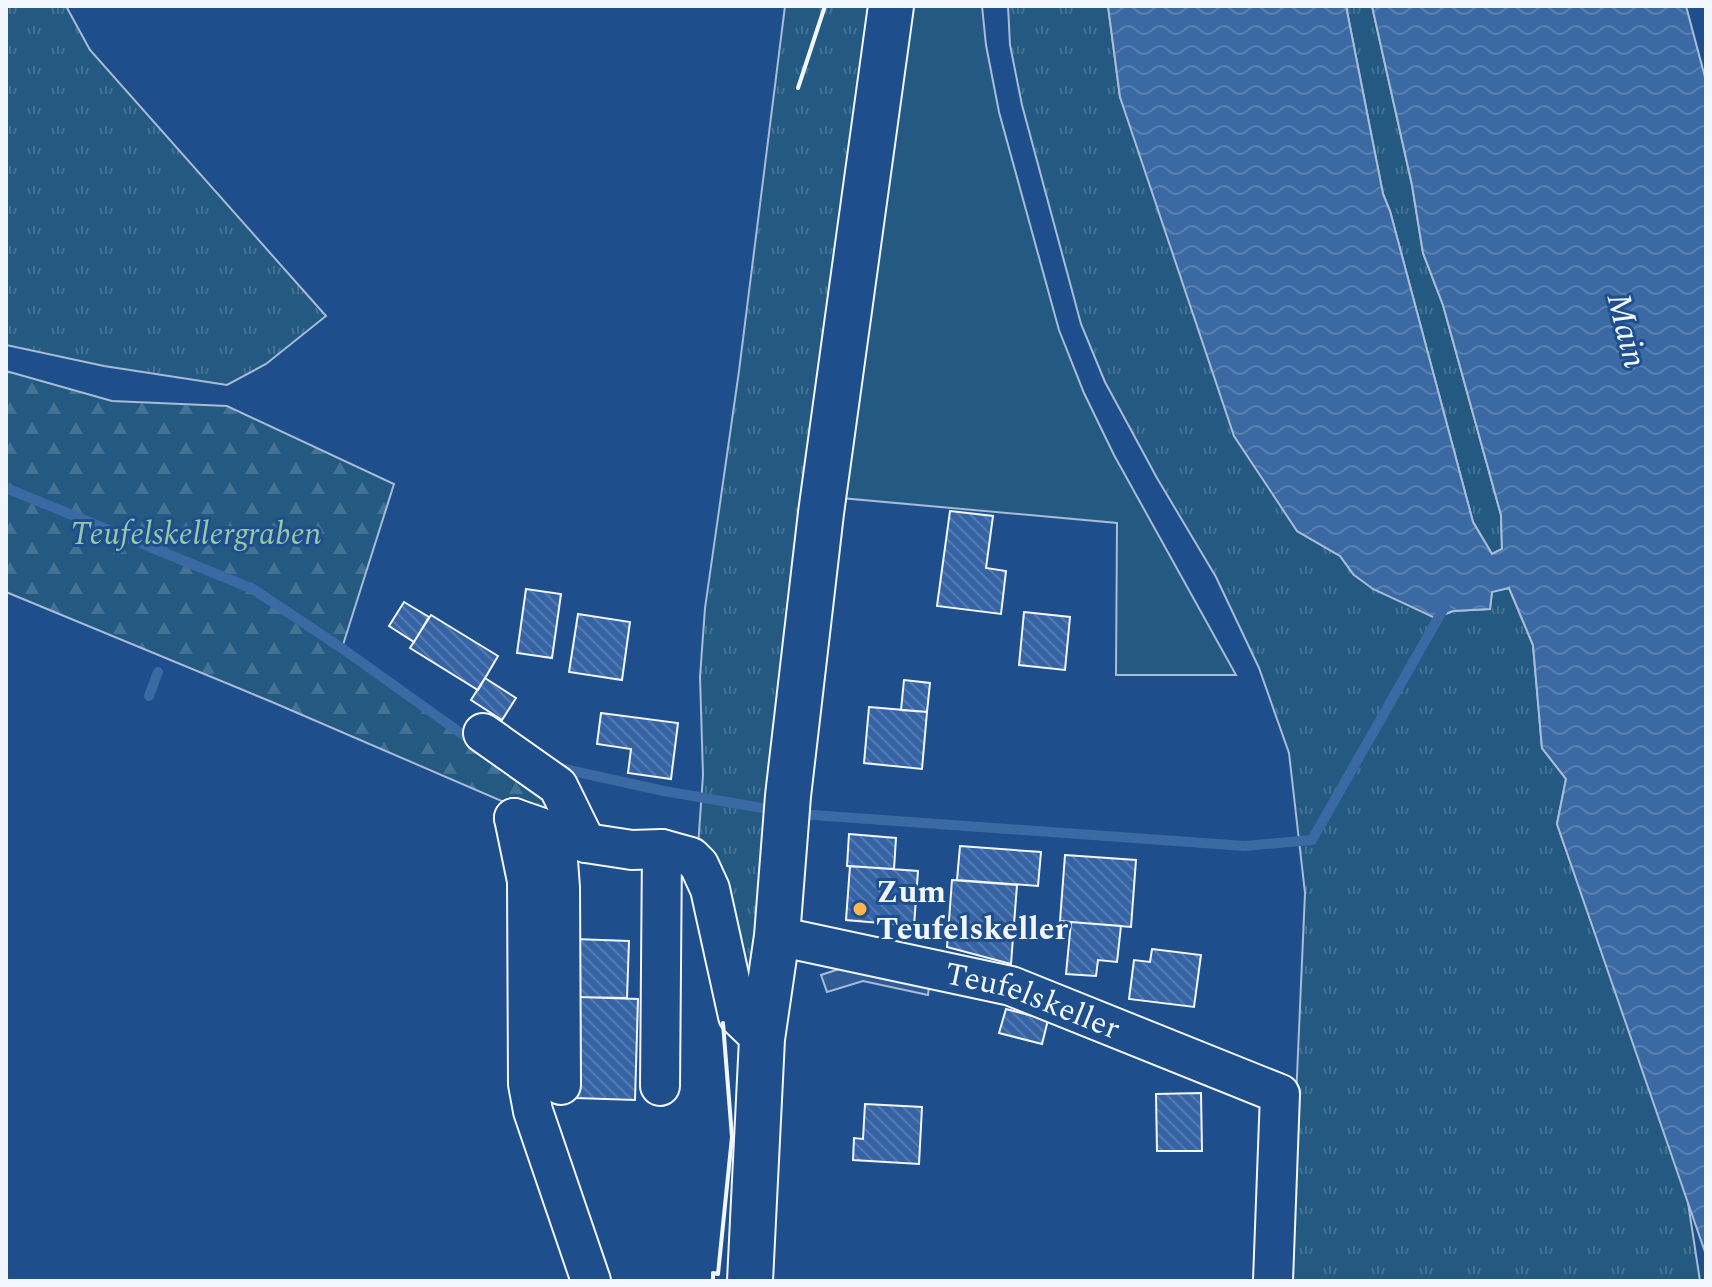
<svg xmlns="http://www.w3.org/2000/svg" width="1712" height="1287" font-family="Spectral,serif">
<defs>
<pattern id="grass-tufts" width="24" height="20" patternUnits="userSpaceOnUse" patternTransform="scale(2)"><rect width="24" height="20" fill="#245a82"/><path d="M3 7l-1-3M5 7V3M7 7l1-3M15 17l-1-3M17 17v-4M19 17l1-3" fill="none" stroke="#447295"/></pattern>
<pattern id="forest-firs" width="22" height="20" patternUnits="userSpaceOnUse" patternTransform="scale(2)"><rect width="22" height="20" fill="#245a82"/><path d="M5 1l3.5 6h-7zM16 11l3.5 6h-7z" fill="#447295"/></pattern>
<pattern id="water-waves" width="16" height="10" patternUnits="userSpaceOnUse" patternTransform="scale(2)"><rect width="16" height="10" fill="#3b69a3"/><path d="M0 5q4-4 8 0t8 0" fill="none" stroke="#587fb1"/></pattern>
<pattern id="building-back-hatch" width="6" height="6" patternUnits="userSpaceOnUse" patternTransform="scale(2)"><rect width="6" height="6" fill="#3563a3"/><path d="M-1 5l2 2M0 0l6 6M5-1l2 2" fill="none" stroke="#537ab1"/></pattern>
</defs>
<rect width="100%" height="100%" fill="#1f4e8c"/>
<!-- grass -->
<path fill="url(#grass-tufts)" stroke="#a8bbd7" stroke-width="2" d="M 6,6 L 66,6 L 90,50 L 326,316 L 266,364 L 227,385 L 104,366 L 6,345 Z
M 785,6 L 879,6 L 760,980 L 740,980 L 698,847 L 703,775 L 700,677 L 705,608 L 739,371 Z
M 1008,6 L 1108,6 L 1120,97 L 1297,531 L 1340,556 L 1354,575 L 1435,618 L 1453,611 L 1490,609 L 1492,591 L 1509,588 L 1533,645 L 1542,748 L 1566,779 L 1557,824 L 1687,1196 L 1700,1281 L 1288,1281 L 1305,893 L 1289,753 L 1259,668 L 1216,577 L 1157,478 L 1105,382 L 1081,324 L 1022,105 L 1010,45 Z
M 1346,6 L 1372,6 L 1412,185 L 1423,253 L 1443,305 L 1501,515 L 1502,549 L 1492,554 L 1473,522 L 1390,211 L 1383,194 Z"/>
<!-- forest -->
<path fill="url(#forest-firs)" stroke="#a8bbd7" stroke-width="2" d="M 6,371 L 112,401 L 227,406 L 394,484 L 342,648 L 490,753 L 544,765 L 548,821 L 272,702 L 6,592 Z"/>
<!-- garden -->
<path fill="#245a82" stroke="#a8bbd7" stroke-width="2" d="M 910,6 L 982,6 L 986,45 L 999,112 L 1059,330 L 1084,393 L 1114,455 L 1236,675 L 1116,675 L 1117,523 L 841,498 Z"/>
<!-- parking -->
<path fill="#305b95" stroke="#a8bbd7" stroke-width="2" d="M 864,961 L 930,978 L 928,995 L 863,981 L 827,992 L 821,975 Z"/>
<!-- water -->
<path fill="url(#water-waves)" stroke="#a8bbd7" stroke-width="2" d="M 1108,6 L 1346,6 L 1383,194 L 1390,211 L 1473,522 L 1492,554 L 1502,549 L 1501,515 L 1443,305 L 1423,253 L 1412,185 L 1372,6 L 1686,6 L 1706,81 L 1706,1255 L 1557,824 L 1566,779 L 1542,748 L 1533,645 L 1509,588 L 1492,592 L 1490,609 L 1453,611 L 1435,618 L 1373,589 L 1354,575 L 1340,556 L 1297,531 L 1234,436 L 1120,97 Z"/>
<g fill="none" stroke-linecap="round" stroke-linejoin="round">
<!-- stream -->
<path stroke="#3b69a3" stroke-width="10" d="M 6,488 L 253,589 L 343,649 L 476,744
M 149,696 L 158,672
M 559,768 L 664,791 L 779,811
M 799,814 L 1245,846 L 1312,840 L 1445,606"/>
</g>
<!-- building -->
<path fill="url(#building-back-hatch)" stroke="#f2f6ff" stroke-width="2" d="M 950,511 L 993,516 L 986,568 L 1006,571 L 1001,614 L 937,606 Z
M 526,589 L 561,594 L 552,658 L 517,653 Z
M 404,602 L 429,617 L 414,642 L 389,626 Z
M 1024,612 L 1070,617 L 1065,670 L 1019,665 Z
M 578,614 L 630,622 L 622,680 L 569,672 Z
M 431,615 L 498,656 L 478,690 L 410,648 Z
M 485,678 L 516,698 L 502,720 L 471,700 Z
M 904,680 L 930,683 L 927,712 L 901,710 Z
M 869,707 L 927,712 L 922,769 L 864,763 Z
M 601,713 L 678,723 L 671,779 L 628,773 L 631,749 L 597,744 Z
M 849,834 L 896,838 L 894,869 L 847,866 Z
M 960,846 L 1041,852 L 1038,886 L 957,880 Z
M 1065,855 L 1136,860 L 1131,927 L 1060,921 Z
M 850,866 L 918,871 L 914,926 L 846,920 Z
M 952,880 L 1017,885 L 1011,964 L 947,947 Z
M 1071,922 L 1121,926 L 1117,962 L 1098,960 L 1096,976 L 1066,974 Z
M 575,939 L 629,941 L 627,998 L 574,997 Z
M 1152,949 L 1201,955 L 1194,1007 L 1129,999 L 1134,960 L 1150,962 Z
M 579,997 L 638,999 L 635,1100 L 576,1098 Z
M 1006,1009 L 1048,1020 L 1042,1044 L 999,1033 Z
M 1201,1093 L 1202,1151 L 1157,1151 L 1156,1094 Z
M 865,1104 L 922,1107 L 919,1164 L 853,1160 L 854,1138 L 863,1139 Z"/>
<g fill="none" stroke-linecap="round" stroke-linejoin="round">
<!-- minor casing -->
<g stroke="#f2f6ff" stroke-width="42">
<g id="minor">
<path d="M 483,733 L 558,786 L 586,843"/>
<path d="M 514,818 L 527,881 L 528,1084 L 533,1111 L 591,1281"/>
<path d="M 514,818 L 586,843 L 632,850 L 662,849 L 691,857 L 699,865 L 710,889 L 738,1016 L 762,1039"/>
<path d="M 556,833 L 560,888 L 561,1085"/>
<path id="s1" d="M 777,936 L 1011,986 L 1280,1094 L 1273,1281"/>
<path d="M 660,1086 L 662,849"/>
</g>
</g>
<!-- major casing -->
<g stroke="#f2f6ff" stroke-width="48">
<path id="major" d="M 750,1281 L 762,1039 L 777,936 L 788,796 L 821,513 L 891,6"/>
</g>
<!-- minor -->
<use href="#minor" stroke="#1f4e8c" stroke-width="38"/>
<!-- major -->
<use href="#major" stroke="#1f4e8c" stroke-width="44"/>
<!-- wall -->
<path stroke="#f2f6ff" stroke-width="4" d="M 798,88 L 825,6
M 713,1281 L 713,1273 L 718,1274 L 732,1137 L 723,1023"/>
</g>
<!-- markers -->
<circle fill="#ffb74d" stroke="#1f4e8c" stroke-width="3" cx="860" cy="909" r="8"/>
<g text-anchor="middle" stroke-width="6" stroke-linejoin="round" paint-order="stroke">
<!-- park labels -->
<g font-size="32" font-style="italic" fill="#97c8a6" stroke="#1f4e8c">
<text x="196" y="544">Teufelskellergraben</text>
</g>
<!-- poi labels -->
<g font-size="32" font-weight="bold" fill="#f2f6ff" stroke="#1f4e8c" text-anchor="start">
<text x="876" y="902">Zum<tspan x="876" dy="37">Teufelskeller</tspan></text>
</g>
<!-- street labels -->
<g font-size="32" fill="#f2f6ff" stroke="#1f4e8c">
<text dy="11" stroke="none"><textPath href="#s1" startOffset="264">Teufelskeller</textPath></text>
</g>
<!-- water labels -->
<g font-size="34" font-style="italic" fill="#f2f6ff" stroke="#1f4e8c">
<text transform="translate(1628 330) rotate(76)" y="12">Main</text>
</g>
</g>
<!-- border -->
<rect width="1712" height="1287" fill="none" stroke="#f2f6ff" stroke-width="16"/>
</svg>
